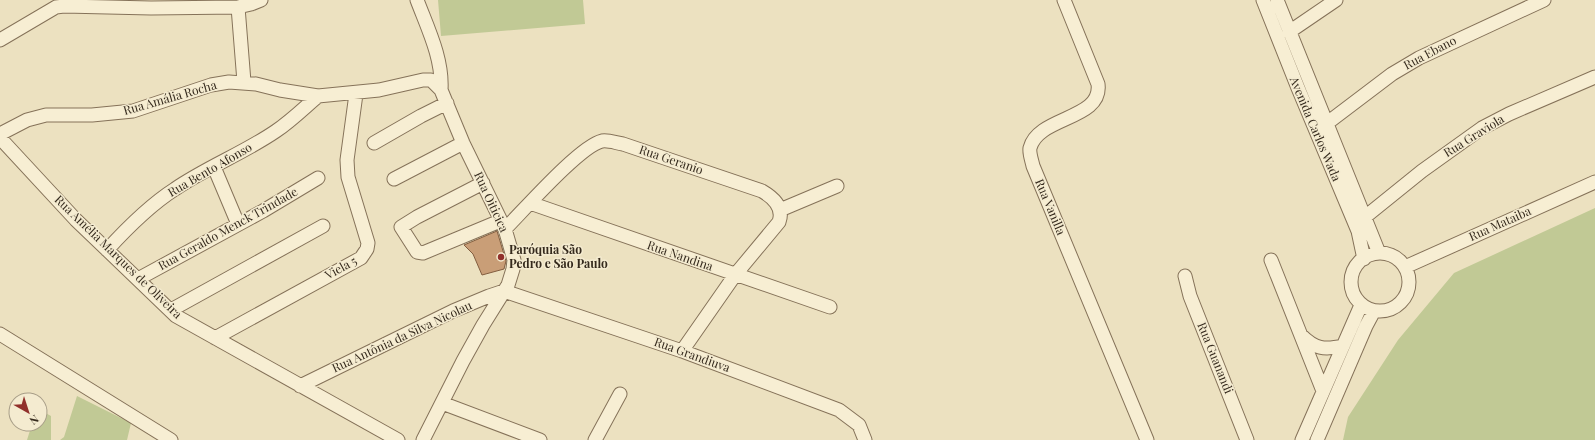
<svg xmlns="http://www.w3.org/2000/svg" width="1595" height="440" font-family="'Playfair Display',serif">
<rect width="100%" height="100%" fill="#ece1c0"/>
<!-- green -->
<path fill="#c1c995" d="M 438,0 L 583,0 L 585,24 L 441,36 Z
M 1595,208 L 1595,440 L 1343,440 L 1348,417 L 1398,340 L 1454,273 Z
M 77,396 L 131,423 L 127,440 L 60,440 L 64,437 Z
M 40,410 L 51,416 L 51,440 L 27,440 L 32,424 L 40,424 Z"/>
<!-- building -->
<path fill="#c99e77" stroke="#835e40" d="M 497,231 L 506,261 L 504,269 L 482,275 L 473,254 L 464,245 Z"/>
<g fill="none" stroke-linecap="round" stroke-linejoin="round">
<!-- minor casing -->
<g stroke="#857259" stroke-width="15">
<path id="minor" d="M 417,0 C 428,29 443,59 441,90
M 1064,0 L 1098,84 C 1103,120 1038,116 1030,148 C 1029,153 1032,161 1033,166 L 1147,440
M 1263,0 L 1298,88 L 1358,231 L 1364,259
M 1277,0 L 1379,253
M 238,7 L 244,82
M 1289,32 L 1336,0
M 0,40 L 56,7 L 64,6 L 151,8 L 238,7 L 251,4 L 261,0
M 1326,124 L 1392,74 L 1419,58 L 1544,0
M 0,134 L 27,120 L 46,115 L 92,115 L 133,111 L 211,85 L 229,82 L 256,84 L 280,90 L 318,96 L 379,90 L 423,80 L 431,80 L 441,90 L 463,143 L 505,229 L 514,260 L 513,269 L 508,285 L 483,325 L 463,361 L 423,440
M 0,138 L 76,220 L 176,316 L 398,440
M 374,143 L 421,116 L 447,103
M 214,167 L 238,224
M 394,179 L 463,143
M 483,183 L 417,217 L 401,227 L 417,252 L 423,253 L 500,221
M 530,203 L 830,307
M 780,210 L 837,186
M 1365,217 L 1422,171 L 1482,128 L 1509,114 L 1595,77
M 505,229 C 524,210 580,146 602,141 C 609,140 616,143 623,144 L 762,191 C 774,198 784,208 779,222 L 735,275 L 682,351
M 107,250 C 128,227 150,205 175,189 C 207,167 244,153 276,131 C 291,121 304,108 318,96
M1351 282a29 29 0 1 1 58 0a29 29 0 1 1-58 0Z
M 1271,260 L 1323,391
M 1405,267 L 1595,182
M 1185,276 L 1190,296 L 1247,440
M 138,279 L 263,211 L 318,178
M 171,310 L 323,226
M 0,334 L 171,440
M 1301,335 C 1315,349 1324,350 1343,346
M 215,338 L 361,258 L 367,249 L 368,243 L 348,177 L 347,160 L 356,94
M 300,386 L 453,311 L 489,296 L 504,291 L 682,351 L 839,410 L 859,425 L 865,440
M 442,403 L 540,440
M 595,440 L 620,394
M 1302,440 L 1361,305
M 1317,440 L 1366,326 L 1374,311"/>
</g>
<!-- minor -->
<use href="#minor" stroke="#f7eed3" stroke-width="13"/>
</g>
<!-- markers -->
<circle fill="#91302b" stroke="#f4ebd0" stroke-width="1.5" cx="501" cy="257" r="4"/>
<g text-anchor="middle" stroke-width="3" stroke-linejoin="round" paint-order="stroke">
<!-- street labels -->
<g font-size="12" fill="#352a1d" stroke="#f4ebd0">
<text transform="translate(1430 53) rotate(-28)" y="4">Rua Ebano</text>
<text transform="translate(170 98) rotate(-16)" y="4">Rua Amália Rocha</text>
<text transform="translate(1315 129) rotate(67)" y="4">Avenida Carlos Wada</text>
<text transform="translate(1474 136) rotate(-32)" y="4">Rua Graviola</text>
<text transform="translate(671 160) rotate(19)" y="4">Rua Geranio</text>
<text transform="translate(210 170) rotate(-30)" y="4">Rua Bento Afonso</text>
<text transform="translate(491 202) rotate(65)" y="4">Rua Oiticica</text>
<text transform="translate(1050 207) rotate(67)" y="4">Rua Vanilla</text>
<text transform="translate(1500 224) rotate(-24)" y="4">Rua Mataiba</text>
<text transform="translate(228 229) rotate(-29)" y="4">Rua Geraldo Menck Trindade</text>
<text transform="translate(680 256) rotate(19)" y="4">Rua Nandina</text>
<text transform="translate(118 257) rotate(44)" y="4">Rua Amélia Marques de Oliveira</text>
<text transform="translate(341 268) rotate(-29)" y="4">Viela 5</text>
<text transform="translate(402 337) rotate(-25)" y="4">Rua Antônia da Silva Nicolau</text>
<text transform="translate(692 355) rotate(20)" y="4">Rua Grandiuva</text>
<text transform="translate(1215 358) rotate(68)" y="4">Rua Guanandi</text>
</g>
<!-- poi labels -->
<g font-size="12" font-weight="bold" fill="#352a1d" stroke="#f4ebd0" text-anchor="start">
<text x="509" y="254">Paróquia São<tspan x="509" dy="14">Pedro e São Paulo</tspan></text>
</g>
</g>
<!-- north arrow -->
<g transform="translate(28 412) rotate(141)"><circle r="19" fill="#f4ebd0" stroke="#a89e88"/>
<path d="M0-3L7 15L0 10L-7 15Z" fill="#91302b"/>
<text y="-6" font-size="11" font-weight="bold" text-anchor="middle" fill="#352a1d">N</text>
</g>
</svg>
